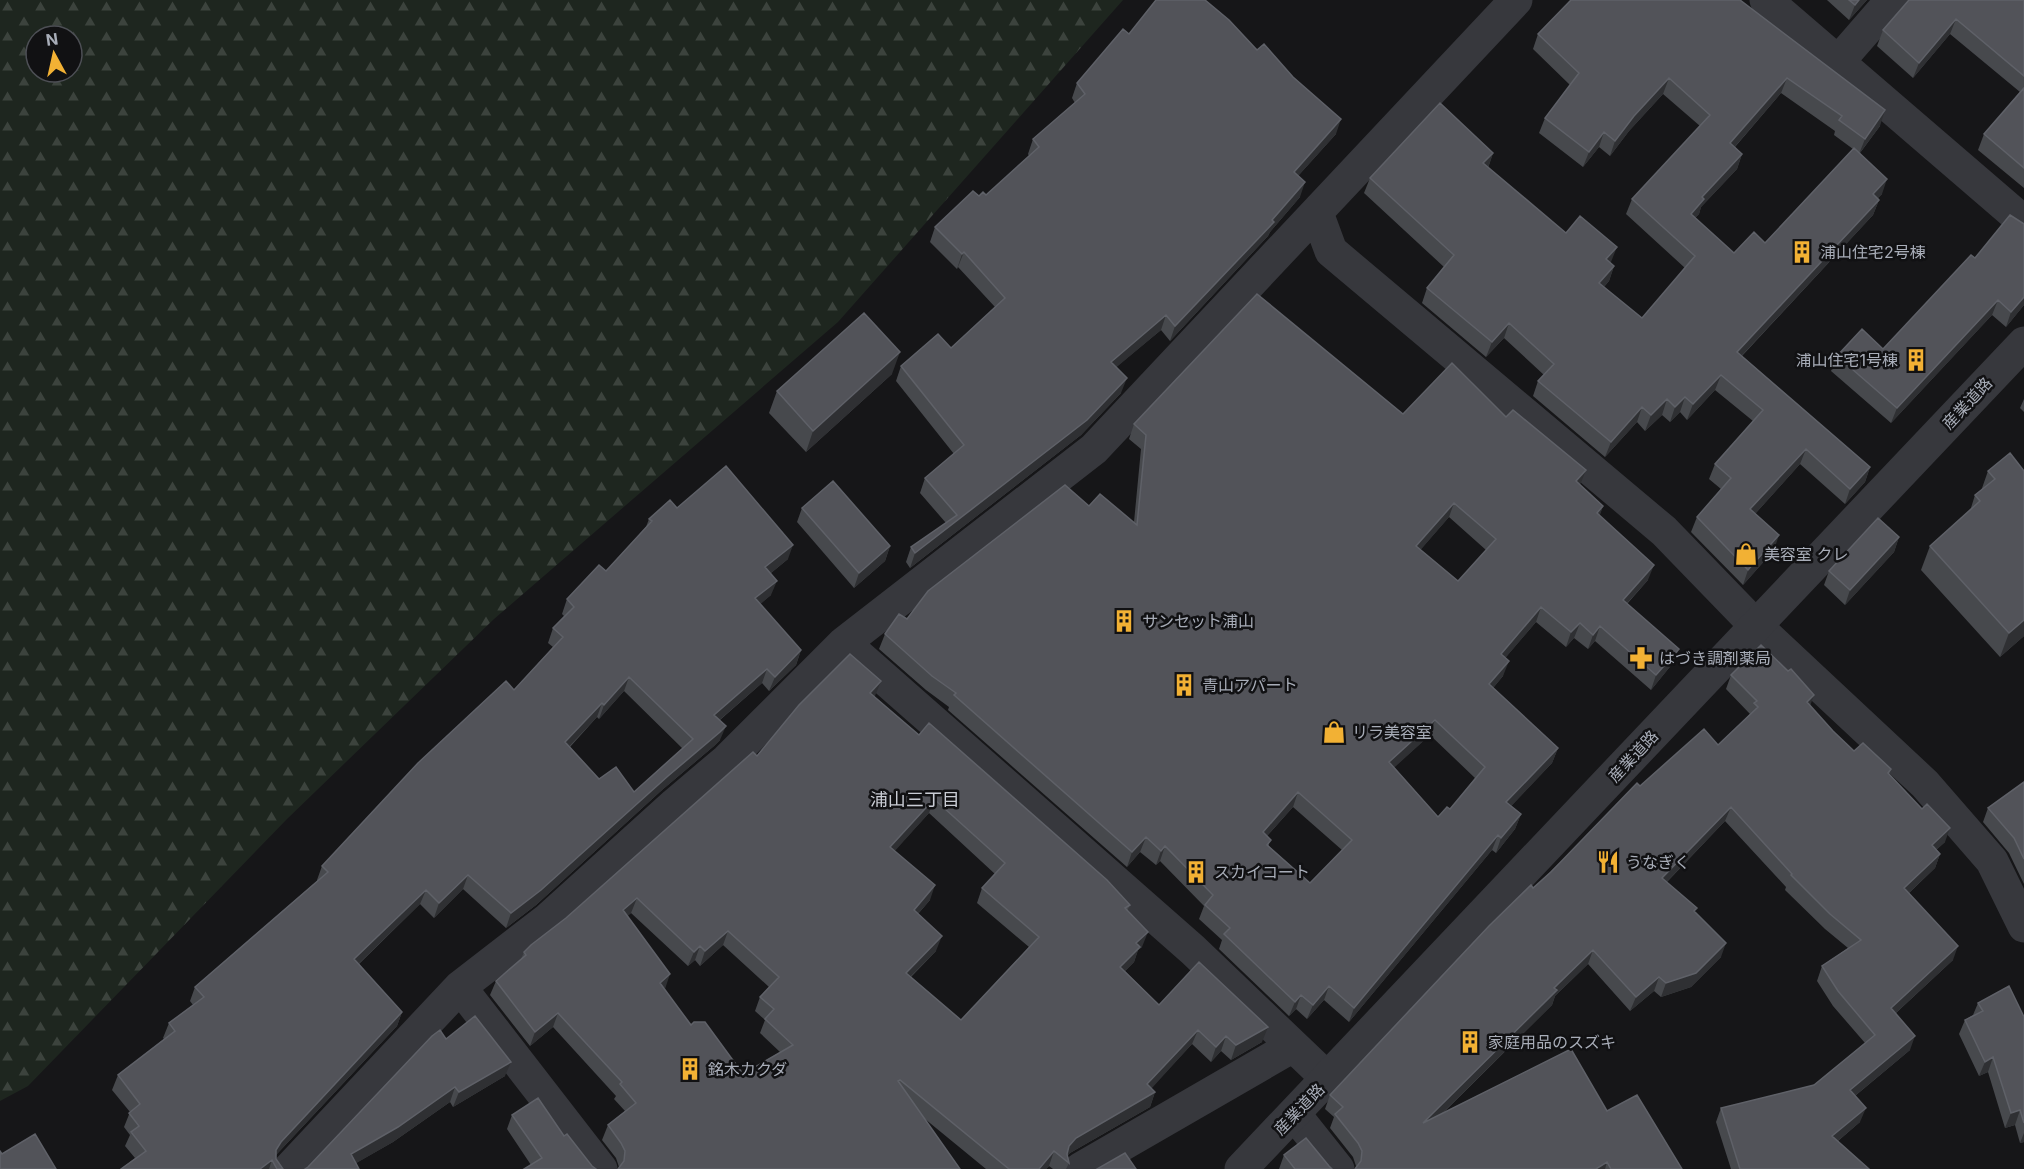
<svg xmlns="http://www.w3.org/2000/svg" width="2024" height="1169" font-family="Inter,'Noto Sans JP',sans-serif">
<defs>
<pattern id="forest-firs" width="22" height="20" patternUnits="userSpaceOnUse" patternTransform="scale(1.5)"><rect width="22" height="20" fill="#1e261f"/><path d="M5 1l3.5 6h-7zM16 11l3.5 6h-7z" fill="#3c433d"/></pattern>
</defs>
<rect width="100%" height="100%" fill="#161618"/>
<!-- forest -->
<path fill="url(#forest-firs)" fill-rule="evenodd" d="M 0,0 L 1123,0 L 838,322 L 494,619 L 287,819 L 28,1086 L 0,1101 ZM 36,36 L 72,36 L 72,72 L 36,72 Z"/>
<g fill="none" stroke-linecap="round" stroke-linejoin="round">
<!-- minor -->
<path stroke="#37383d" stroke-width="33" d="M 1766,0 L 2024,222
M 1838,62 L 1892,0
M 1317,213 L 1331,251 L 1664,531 L 1756,626 L 1925,784 L 1992,861 L 2024,926
M 844,643 L 1193,950 L 1328,1079
M 460,987 L 601,1169
M 1295,1115 L 1338,1169
M 289,1169 L 460,987 L 548,919 L 675,804 L 727,760 L 844,643 L 1094,449 L 1516,0
M 1080,1169 L 1293,1046"/>
<!-- tertiary -->
<path stroke="#37383d" stroke-width="33" d="M 1241,1169 L 2024,343"/>
</g>
<!-- wall -->
<path fill="#47494d" fill-rule="evenodd" d="M 1740,0 L 1880,126 L 1860,153 L 1882,194 L 1878,198 L 1879,200 L 1873,215 L 1742,356 L 1870,467 L 1865,482 L 1845,504 L 1800,464 L 1755,514 L 1774,550 L 1743,585 L 1691,532 L 1697,517 L 1721,489 L 1709,479 L 1715,464 L 1753,421 L 1715,390 L 1687,420 L 1680,412 L 1670,422 L 1662,415 L 1645,431 L 1637,422 L 1605,457 L 1533,396 L 1538,381 L 1544,375 L 1504,338 L 1486,357 L 1422,303 L 1427,288 L 1444,267 L 1364,193 L 1370,178 L 1493,153 L 1488,168 L 1566,233 L 1614,266 L 1609,281 L 1604,287 L 1642,318 L 1685,268 L 1626,214 L 1632,199 L 1700,126 L 1663,94 L 1629,131 L 1610,156 L 1599,147 L 1583,167 L 1539,133 L 1545,118 L 1570,85 L 1533,49 L 1538,34 ZM 1781,93 L 1835,131 L 1834,135 L 1853,149 L 1765,243 L 1734,253 L 1695,218 L 1699,214 L 1701,207 L 1737,169 L 1742,154 L 1735,147 Z
M 1827,0 L 1867,0 L 1849,20 Z
M 2024,0 L 2024,188 L 1978,150 L 1984,134 L 2020,92 L 1950,34 L 1913,78 L 1877,46 L 1883,30 Z
M 1129,34 L 1336,134 L 1298,176 L 1300,197 L 1270,232 L 1268,236 L 1170,341 L 1161,330 L 1116,367 L 1121,393 L 1081,435 L 910,568 L 906,562 L 911,547 L 946,523 L 920,493 L 925,478 L 954,454 L 896,381 L 901,366 L 951,348 L 995,307 L 958,267 L 957,269 L 930,242 L 935,227 L 979,196 L 986,195 L 1029,156 L 1028,154 L 1033,139 L 1075,103 L 1072,98 L 1077,83 Z
M 1975,258 L 2024,305 L 2006,327 L 1992,315 L 1891,423 L 1831,371 L 1837,356 L 1883,349 Z
M 892,374 L 806,452 L 769,413 L 777,391 Z
M 2024,399 L 2024,412 L 2020,408 Z
M 1403,414 L 1506,417 L 1580,485 L 1603,506 L 1599,516 L 1648,580 L 1627,604 L 1673,663 L 1651,690 L 1595,641 L 1588,649 L 1574,638 L 1566,647 L 1536,622 L 1505,658 L 1503,676 L 1493,688 L 1558,748 L 1552,763 L 1511,806 L 1521,814 L 1515,829 L 1496,853 L 1492,850 L 1349,1022 L 1324,1000 L 1307,1019 L 1296,1009 L 1289,1016 L 1219,949 L 1222,940 L 1199,919 L 1204,906 L 1160,861 L 1156,865 L 1140,852 L 1127,867 L 948,710 L 949,707 L 926,690 L 879,649 L 885,634 L 907,619 L 1089,506 L 1134,522 L 1141,449 L 1129,439 L 1134,424 ZM 1449,517 L 1486,550 L 1458,581 L 1420,550 ZM 1430,735 L 1475,778 L 1450,809 L 1438,817 L 1394,767 ZM 1293,807 L 1342,850 L 1310,883 L 1269,846 L 1267,836 Z
M 1988,471 L 2024,471 L 2024,636 L 2000,657 L 1921,570 L 1930,546 L 1970,511 L 1975,495 L 1981,491 Z
M 677,508 L 788,559 L 771,573 L 771,595 L 760,604 L 801,650 L 796,665 L 769,691 L 762,683 L 720,720 L 720,740 L 714,746 L 662,790 L 536,905 L 506,928 L 463,889 L 434,918 L 420,904 L 359,964 L 402,1012 L 397,1026 L 276,1155 L 276,1159 L 283,1169 L 121,1169 L 135,1158 L 125,1146 L 130,1135 L 124,1127 L 130,1112 L 112,1090 L 118,1075 L 164,1039 L 163,1038 L 169,1023 L 193,1005 L 190,1001 L 195,987 L 317,881 L 317,880 L 322,866 L 514,690 L 553,647 L 548,643 L 553,628 L 564,616 L 562,614 L 567,599 L 606,571 L 646,527 L 649,519 ZM 624,691 L 683,749 L 634,792 L 599,779 L 570,747 L 597,717 L 599,719 Z
M 802,508 L 890,546 L 885,561 L 854,588 L 797,522 Z
M 1899,537 L 1894,552 L 1845,605 L 1824,585 L 1829,571 Z
M 1731,675 L 1810,706 L 1833,731 L 1854,751 L 1891,769 L 1889,774 L 1945,842 L 1936,850 L 1940,854 L 1935,868 L 1909,893 L 1953,960 L 1896,1013 L 1910,1050 L 1855,1096 L 1860,1122 L 1838,1141 L 1869,1169 L 1731,1169 L 1716,1122 L 1721,1108 L 1814,1085 L 1865,1043 L 1833,1006 L 1817,981 L 1822,966 L 1848,948 L 1825,929 L 1785,890 L 1786,887 L 1725,821 L 1667,882 L 1695,913 L 1721,957 L 1691,987 L 1661,997 L 1654,991 L 1630,1011 L 1588,964 L 1555,996 L 1552,1005 L 1442,1114 L 1607,1111 L 1682,1169 L 1355,1169 L 1356,1166 L 1353,1157 L 1330,1128 L 1334,1117 L 1325,1109 L 1330,1095 L 1533,888 L 1640,786 L 1718,745 L 1750,714 L 1726,689 Z
M 875,696 L 874,697 L 919,735 L 1130,905 L 1127,911 L 1142,947 L 1138,950 L 1134,962 L 1125,971 L 1159,1005 L 1262,1042 L 1231,1060 L 1221,1051 L 1211,1062 L 1192,1044 L 1151,1088 L 1155,1092 L 1150,1107 L 1070,1153 L 1067,1156 L 1069,1163 L 1066,1169 L 1053,1169 L 1049,1166 L 1046,1169 L 986,1169 L 925,1119 L 619,1167 L 616,1158 L 602,1140 L 608,1125 L 625,1111 L 614,1099 L 616,1096 L 553,1027 L 530,1046 L 490,995 L 496,981 L 521,959 L 524,952 L 566,918 L 757,756 ZM 929,813 L 995,874 L 982,888 L 977,903 L 1029,947 L 961,1020 L 911,977 L 936,951 L 918,914 L 930,900 L 894,851 ZM 631,913 L 688,966 L 695,960 L 700,966 L 723,945 L 769,987 L 760,997 L 755,1011 L 765,1020 L 760,1033 L 780,1052 L 743,1074 L 691,1025 L 664,989 L 627,916 Z
M 2024,782 L 2024,884 L 2009,853 L 1983,822 L 1988,808 Z
M 1978,1003 L 2024,1017 L 2024,1142 L 2020,1143 L 2015,1125 L 2005,1128 L 1988,1072 L 1979,1076 L 1959,1034 L 1965,1020 L 1973,1015 Z
M 446,1039 L 505,1076 L 453,1107 L 450,1102 L 393,1142 L 356,1163 L 308,1167 Z
M 512,1115 L 564,1136 L 592,1166 L 531,1165 L 507,1129 Z
M 1284,1155 L 1329,1166 L 1332,1169 L 1279,1169 Z"/>
<!-- shaded-wall -->
<path fill="#2f3033" d="M 1859,0 L 1867,0 L 1849,20 L 1855,5 Z
M 1956,19 L 1950,34 L 1913,78 L 1919,63 Z
M 1669,78 L 1663,94 L 1629,131 L 1610,156 L 1615,141 L 1634,116 Z
M 1787,78 L 1781,93 L 1725,158 L 1730,143 Z
M 1885,110 L 1880,126 L 1859,154 L 1865,139 Z
M 1341,119 L 1336,134 L 1288,187 L 1294,172 Z
M 1604,132 L 1599,147 L 1583,167 L 1589,152 Z
M 1493,153 L 1488,168 L 1483,163 Z
M 1742,154 L 1737,169 L 1701,207 L 1699,214 L 1685,229 L 1691,214 L 1702,197 Z
M 1887,179 L 1882,194 L 1867,209 L 1873,194 Z
M 1305,182 L 1300,197 L 1270,232 L 1268,236 L 1170,341 L 1175,326 L 1272,220 Z
M 1879,200 L 1873,215 L 1731,367 L 1737,352 Z
M 1617,247 L 1611,262 L 1601,274 L 1606,259 Z
M 964,252 L 958,267 L 957,269 L 962,254 Z
M 1614,266 L 1609,281 L 1594,298 L 1599,283 Z
M 2024,297 L 2024,305 L 2006,327 L 2011,312 Z
M 1998,300 L 1992,315 L 1891,423 L 1897,408 Z
M 1166,315 L 1161,330 L 1106,376 L 1111,362 Z
M 1509,323 L 1504,338 L 1486,357 L 1492,342 Z
M 900,352 L 892,374 L 806,452 L 813,431 Z
M 1721,375 L 1715,390 L 1687,420 L 1693,404 Z
M 1127,378 L 1121,393 L 1081,435 L 910,568 L 915,553 Z
M 1685,397 L 1680,412 L 1670,422 L 1675,407 Z
M 1667,399 L 1662,415 L 1645,431 L 1651,415 Z
M 1642,407 L 1637,422 L 1605,457 L 1611,442 Z
M 1806,449 L 1800,464 L 1745,525 L 1750,509 Z
M 1870,467 L 1865,482 L 1845,504 L 1850,489 Z
M 1586,470 L 1580,485 L 1576,481 Z
M 1454,503 L 1449,517 L 1411,561 L 1416,546 Z
M 1603,506 L 1598,521 L 1597,513 Z
M 1779,535 L 1774,550 L 1743,585 L 1748,570 Z
M 1899,537 L 1894,552 L 1845,605 L 1850,590 Z
M 793,545 L 788,559 L 760,582 L 765,567 Z
M 890,546 L 885,561 L 854,588 L 859,573 Z
M 1654,565 L 1648,580 L 1617,614 L 1623,600 Z
M 777,581 L 771,595 L 750,613 L 755,598 Z
M 1541,607 L 1536,622 L 1496,669 L 1501,654 Z
M 2024,620 L 2024,636 L 2000,657 L 2009,633 Z
M 1580,623 L 1574,638 L 1566,647 L 1571,632 Z
M 1600,626 L 1595,641 L 1588,649 L 1593,635 Z
M 1679,649 L 1673,663 L 1651,690 L 1656,675 Z
M 801,650 L 796,665 L 769,691 L 775,677 Z
M 1509,661 L 1503,676 L 1484,699 L 1489,684 Z
M 767,669 L 762,683 L 709,729 L 714,715 Z
M 629,677 L 624,691 L 599,719 L 604,705 Z
M 881,681 L 875,696 L 865,708 L 870,693 Z
M 1814,695 L 1809,709 L 1807,702 Z
M 602,703 L 597,717 L 560,756 L 565,742 Z
M 1435,720 L 1430,735 L 1384,777 L 1389,762 Z
M 726,726 L 720,740 L 714,746 L 662,790 L 536,905 L 506,928 L 511,913 Z
M 1558,748 L 1552,763 L 1501,817 L 1506,802 Z
M 1298,792 L 1293,807 L 1257,847 L 1263,832 Z
M 934,799 L 929,813 L 885,862 L 890,847 Z
M 1731,807 L 1725,821 L 1657,892 L 1662,878 Z
M 1521,814 L 1515,829 L 1496,853 L 1501,838 Z
M 1950,828 L 1945,842 L 1926,859 L 1932,845 Z
M 1498,835 L 1492,850 L 1349,1022 L 1354,1008 Z
M 1146,837 L 1140,852 L 1127,867 L 1132,852 Z
M 1165,846 L 1160,861 L 1156,865 L 1161,851 Z
M 1940,854 L 1935,868 L 1899,902 L 1904,888 Z
M 468,875 L 463,889 L 434,918 L 439,903 Z
M 935,885 L 930,900 L 909,924 L 914,910 Z
M 426,890 L 420,904 L 349,973 L 354,959 Z
M 637,898 L 631,913 L 618,925 L 623,910 Z
M 728,931 L 723,945 L 700,966 L 705,951 Z
M 1148,932 L 1142,947 L 1138,950 L 1134,962 L 1114,981 L 1120,967 L 1136,943 Z
M 942,936 L 936,951 L 900,987 L 906,973 Z
M 1726,943 L 1721,957 L 1691,987 L 1661,997 L 1666,983 Z
M 700,946 L 695,960 L 688,966 L 694,952 Z
M 1958,946 L 1953,960 L 1886,1022 L 1891,1008 Z
M 1593,950 L 1588,964 L 1555,996 L 1552,1005 L 1418,1137 L 1423,1123 L 1554,988 Z
M 670,974 L 665,989 L 660,983 Z
M 1659,977 L 1654,991 L 1630,1011 L 1636,997 Z
M 1329,986 L 1324,1000 L 1307,1019 L 1313,1005 Z
M 1301,995 L 1296,1009 L 1289,1016 L 1295,1002 Z
M 402,1012 L 397,1026 L 275,1156 L 276,1150 L 281,1142 Z
M 558,1013 L 553,1027 L 530,1046 L 535,1032 Z
M 1268,1027 L 1262,1042 L 1231,1060 L 1236,1045 Z
M 1198,1030 L 1192,1044 L 1142,1099 L 1147,1084 Z
M 1226,1036 L 1221,1051 L 1211,1062 L 1216,1047 Z
M 1915,1036 L 1910,1050 L 1845,1104 L 1850,1090 Z
M 1993,1057 L 1988,1072 L 1979,1076 L 1985,1062 Z
M 511,1062 L 505,1076 L 453,1107 L 459,1092 Z
M 455,1087 L 450,1102 L 393,1142 L 346,1169 L 351,1154 Z
M 1155,1092 L 1150,1107 L 1070,1153 L 1064,1160 L 1069,1146 L 1076,1138 Z
M 1866,1108 L 1860,1122 L 1827,1150 L 1832,1136 Z
M 2020,1110 L 2015,1125 L 2005,1128 L 2011,1113 Z
M 2024,1133 L 2024,1142 L 2020,1143 Z
M 1054,1151 L 1049,1166 L 1046,1169 L 1039,1169 Z
M 272,1160 L 269,1169 L 260,1169 Z
M 1607,1162 L 1605,1169 L 1596,1169 Z"/>
<!-- building -->
<path fill="#525359" stroke="#5f6168" stroke-width="1.5" fill-rule="evenodd" d="M 1156,0 L 1205,0 L 1229,20 L 1257,50 L 1264,44 L 1293,77 L 1341,119 L 1294,172 L 1305,182 L 1272,220 L 1274,222 L 1175,326 L 1166,315 L 1111,362 L 1127,378 L 1087,420 L 915,553 L 911,547 L 957,515 L 925,478 L 964,445 L 901,366 L 938,334 L 951,348 L 1005,298 L 964,252 L 962,254 L 935,227 L 973,191 L 979,196 L 983,192 L 986,195 L 1039,147 L 1033,139 L 1085,94 L 1077,83 L 1123,29 L 1129,34 Z
M 1571,0 L 1740,0 L 1885,110 L 1865,139 L 1839,120 L 1842,116 L 1787,78 L 1730,143 L 1742,154 L 1702,197 L 1704,199 L 1691,214 L 1734,253 L 1754,232 L 1765,243 L 1854,148 L 1887,179 L 1873,194 L 1879,200 L 1737,352 L 1870,467 L 1850,489 L 1806,449 L 1750,509 L 1779,535 L 1748,570 L 1697,517 L 1731,478 L 1715,464 L 1763,410 L 1721,375 L 1693,404 L 1685,397 L 1675,407 L 1667,399 L 1651,415 L 1642,407 L 1611,442 L 1538,381 L 1554,364 L 1509,323 L 1492,342 L 1427,288 L 1454,255 L 1370,178 L 1440,103 L 1493,153 L 1483,163 L 1566,233 L 1580,216 L 1617,247 L 1606,259 L 1614,266 L 1599,283 L 1642,318 L 1695,256 L 1632,199 L 1710,115 L 1669,78 L 1634,116 L 1615,141 L 1604,132 L 1589,152 L 1545,118 L 1579,73 L 1538,34 Z
M 1849,0 L 1859,0 L 1855,5 Z
M 1909,0 L 2024,0 L 2024,76 L 1956,19 L 1919,63 L 1883,30 Z
M 2024,88 L 2024,168 L 1984,134 Z
M 2010,215 L 2024,224 L 2024,297 L 2011,312 L 1998,300 L 1897,408 L 1837,356 L 1862,329 L 1883,349 L 1971,255 L 1975,258 Z
M 1257,294 L 1403,414 L 1452,363 L 1506,417 L 1513,410 L 1586,470 L 1576,481 L 1603,506 L 1597,513 L 1654,565 L 1623,600 L 1679,649 L 1656,675 L 1600,626 L 1593,635 L 1580,623 L 1571,632 L 1541,607 L 1501,654 L 1509,661 L 1489,684 L 1558,748 L 1506,802 L 1521,814 L 1501,838 L 1498,835 L 1354,1008 L 1329,986 L 1313,1005 L 1301,995 L 1295,1002 L 1224,934 L 1230,928 L 1205,905 L 1213,895 L 1165,846 L 1161,851 L 1146,837 L 1132,852 L 954,695 L 956,693 L 932,676 L 885,634 L 899,614 L 907,619 L 928,591 L 1065,485 L 1089,506 L 1100,494 L 1137,525 L 1146,435 L 1134,424 ZM 1454,503 L 1496,539 L 1458,581 L 1416,546 ZM 1435,720 L 1485,767 L 1450,809 L 1447,807 L 1438,817 L 1389,762 ZM 1298,792 L 1352,840 L 1310,883 L 1267,845 L 1271,840 L 1263,832 Z
M 864,313 L 900,352 L 813,431 L 777,391 Z
M 2010,453 L 2024,471 L 2024,620 L 2009,633 L 1930,546 L 1980,501 L 1975,495 L 1995,479 L 1988,471 Z
M 726,466 L 793,545 L 765,567 L 777,581 L 755,598 L 801,650 L 775,677 L 767,669 L 714,715 L 726,726 L 720,732 L 668,776 L 541,890 L 511,913 L 468,875 L 439,903 L 426,890 L 354,959 L 402,1012 L 281,1142 L 276,1150 L 276,1159 L 283,1169 L 277,1169 L 272,1160 L 260,1169 L 121,1169 L 146,1151 L 131,1132 L 139,1126 L 129,1113 L 140,1104 L 118,1075 L 175,1031 L 169,1023 L 204,997 L 195,987 L 328,872 L 322,866 L 418,763 L 506,681 L 514,690 L 563,637 L 553,628 L 574,607 L 567,599 L 599,565 L 606,571 L 652,521 L 649,519 L 670,500 L 677,508 ZM 629,677 L 693,739 L 634,792 L 616,767 L 599,779 L 565,742 L 602,703 L 604,705 Z
M 833,481 L 890,546 L 859,573 L 802,508 Z
M 1878,518 L 1899,537 L 1850,590 L 1829,571 Z
M 1761,645 L 1788,671 L 1791,669 L 1814,695 L 1807,702 L 1833,731 L 1854,751 L 1863,743 L 1891,769 L 1888,773 L 1922,809 L 1927,804 L 1950,828 L 1932,845 L 1940,854 L 1904,888 L 1958,946 L 1891,1008 L 1915,1036 L 1850,1090 L 1866,1108 L 1832,1136 L 1869,1169 L 1740,1169 L 1721,1108 L 1814,1085 L 1875,1035 L 1838,991 L 1822,966 L 1861,940 L 1830,914 L 1791,875 L 1792,874 L 1731,807 L 1662,878 L 1697,908 L 1694,911 L 1726,943 L 1696,973 L 1666,983 L 1659,977 L 1636,997 L 1593,950 L 1554,988 L 1557,990 L 1423,1123 L 1571,1049 L 1607,1111 L 1637,1095 L 1682,1169 L 1611,1169 L 1607,1162 L 1596,1169 L 1355,1169 L 1361,1161 L 1362,1151 L 1358,1143 L 1335,1114 L 1343,1107 L 1330,1095 L 1489,926 L 1531,885 L 1533,888 L 1551,872 L 1637,783 L 1640,786 L 1704,729 L 1718,745 L 1758,707 L 1754,703 L 1757,701 L 1731,675 Z
M 850,654 L 881,681 L 870,693 L 919,735 L 929,723 L 1107,880 L 1130,905 L 1125,908 L 1148,932 L 1136,943 L 1140,947 L 1120,967 L 1159,1005 L 1199,962 L 1268,1027 L 1236,1045 L 1226,1036 L 1216,1047 L 1198,1030 L 1147,1084 L 1155,1092 L 1076,1138 L 1069,1146 L 1067,1154 L 1069,1163 L 1054,1151 L 1039,1169 L 1009,1169 L 900,1080 L 898,1081 L 960,1169 L 618,1169 L 624,1161 L 625,1151 L 621,1143 L 608,1125 L 636,1103 L 620,1084 L 622,1082 L 558,1013 L 535,1032 L 496,981 L 526,955 L 524,952 L 531,945 L 566,918 L 753,752 L 757,756 L 799,705 ZM 934,799 L 1005,863 L 982,888 L 1039,937 L 961,1020 L 906,973 L 942,936 L 914,910 L 935,885 L 890,847 ZM 637,898 L 694,952 L 700,946 L 705,951 L 728,931 L 779,977 L 760,997 L 774,1009 L 765,1019 L 793,1045 L 743,1074 L 705,1022 L 694,1022 L 691,1025 L 660,983 L 670,974 L 623,910 Z
M 2024,782 L 2024,859 L 2014,838 L 1988,808 Z
M 2009,986 L 2024,1017 L 2024,1123 L 2020,1110 L 2011,1113 L 1993,1057 L 1985,1062 L 1965,1020 L 1983,1011 L 1978,1003 Z
M 475,1016 L 511,1062 L 459,1092 L 455,1087 L 398,1127 L 351,1154 L 359,1169 L 305,1169 L 308,1167 L 432,1036 L 440,1030 L 446,1039 Z
M 538,1098 L 564,1136 L 567,1134 L 592,1166 L 596,1169 L 524,1169 L 542,1158 L 512,1115 Z
M 35,1134 L 56,1169 L 0,1169 L 0,1151 L 2,1154 Z
M 1306,1138 L 1329,1166 L 1332,1169 L 1295,1169 L 1284,1155 Z
M 1125,1153 L 1136,1169 L 1097,1169 Z"/>
<!-- icons -->
<defs>
<g id="building-bare" transform="scale(1.8)"><path d="M-4-6H4V6H1V3H-1V6H-4ZM-2.5-4.3h1.7v1.8h-1.7ZM.8-4.3h1.7v1.8H.8ZM-2.5-1h1.7V.8h-1.7ZM.8-1h1.7V.8H.8Z" fill="#f2b134" stroke="#111113" stroke-width="2.5" paint-order="stroke"/></g>
<g id="shop-bare" transform="scale(1.8)"><path d="M-5-2.5h2.3a2.7 3.5 0 0 1 5.4 0H5L5.5 6h-11ZM-1.5-2.5h3a1.5 2.3 0 0 0-3 0Z" fill="#f2b134" stroke="#111113" stroke-width="2.5" paint-order="stroke"/></g>
<g id="pharmacy-bare" transform="scale(1.8)"><path d="M-2-6h4v4h4v4h-4v4h-4v-4h-4v-4h4Z" fill="#f2b134" stroke="#111113" stroke-width="2.5" paint-order="stroke"/></g>
<g id="restaurant-bare" transform="scale(1.8)"><path d="M-5-6h1v4h1v-4h1v4h1v-4h1v5L-1.5 .5V6h-2V.5L-5-1ZM5-6V6H3V1.5H1.5Q1.5-4 5-6Z" fill="#f2b134" stroke="#111113" stroke-width="2.5" paint-order="stroke"/></g>
</defs>
<g fill-rule="evenodd">
<use href="#building-bare" x="1802" y="252"/>
<use href="#building-bare" x="1916" y="360"/>
<use href="#shop-bare" x="1746" y="554"/>
<use href="#building-bare" x="1124" y="621"/>
<use href="#pharmacy-bare" x="1641" y="658"/>
<use href="#building-bare" x="1184" y="685"/>
<use href="#shop-bare" x="1334" y="732"/>
<use href="#restaurant-bare" x="1608" y="862"/>
<use href="#building-bare" x="1196" y="872"/>
<use href="#building-bare" x="1470" y="1042"/>
<use href="#building-bare" x="690" y="1069"/>
</g>
<g text-anchor="middle" stroke-width="5" stroke-linejoin="round" paint-order="stroke">
<!-- poi labels -->
<g font-size="16" fill="#a8adb8" stroke="#111113" text-anchor="start">
<text x="1820" y="258">浦山住宅2号棟</text>
<text x="1898" y="366" text-anchor="end">浦山住宅1号棟</text>
<text x="1764" y="560">美容室 クレ</text>
<text x="1142" y="627">サンセット浦山</text>
<text x="1659" y="664">はづき調剤薬局</text>
<text x="1202" y="691">青山アパート</text>
<text x="1352" y="738">リラ美容室</text>
<text x="1626" y="868">うなぎく</text>
<text x="1214" y="878">スカイコート</text>
<text x="1488" y="1048">家庭用品のスズキ</text>
<text x="708" y="1075">銘木カクダ</text>
</g>
<!-- street labels -->
<g font-size="16" fill="#a8adb8" stroke="#111113">
<text transform="translate(1967 403) rotate(-47)" y="6">産業道路</text>
<text transform="translate(1633 756) rotate(-47)" y="6">産業道路</text>
<text transform="translate(1299 1109) rotate(-46)" y="6">産業道路</text>
</g>
<!-- neighbourhood labels -->
<g font-size="18" fill="#c9ccd4" stroke="#111113">
<text x="915" y="806">浦山三丁目</text>
</g>
</g>
<!-- north arrow -->
<g transform="translate(54 54) rotate(352)"><circle r="28" fill="#111113" stroke="#4d4f55" stroke-width="1.5"/>
<path d="M0-4.5L10 22L0 15L-10 22Z" fill="#f2b134"/>
<text y="-9" font-size="16" font-weight="bold" text-anchor="middle" fill="#a8adb8">N</text>
</g>
</svg>
